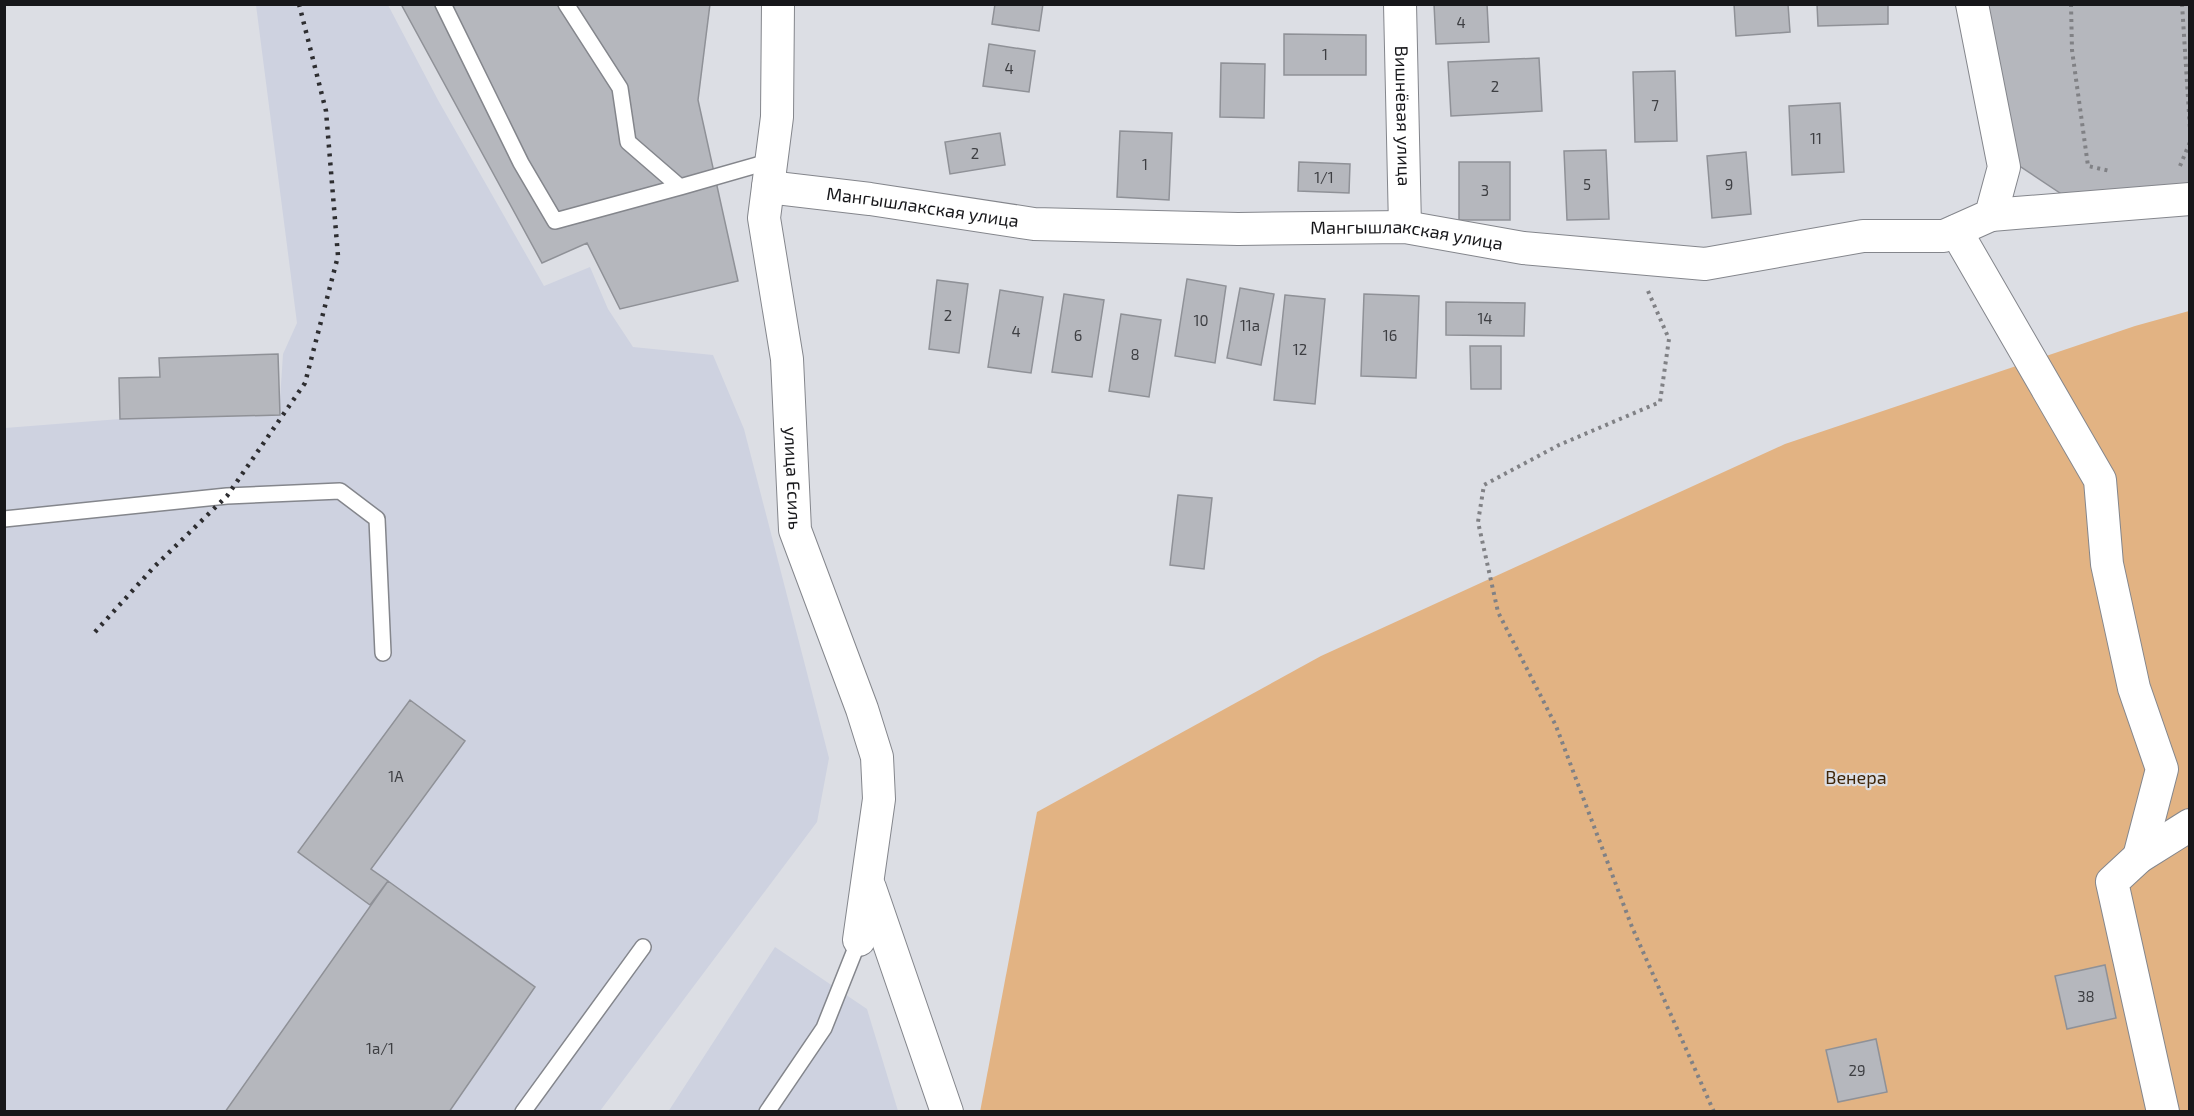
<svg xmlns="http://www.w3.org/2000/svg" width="2194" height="1116" font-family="'Exo 2',sans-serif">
<rect width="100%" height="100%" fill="#dcdee4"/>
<!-- built -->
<path fill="#ced2e0" d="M 256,5 L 388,5 L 438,100 L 544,286 L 590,267 L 608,309 L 633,347 L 713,355 L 744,429 L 829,758 L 817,822 L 600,1111 L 5,1112 L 5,428 L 120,419 L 279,415 L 283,354 L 297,323 Z
M 775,947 L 867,1009 L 898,1111 L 668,1112 Z"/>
<!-- green -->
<path fill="#e2b383" d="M 2189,311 L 2189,1111 L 980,1112 L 1037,812 L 1321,656 L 1785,444 L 2135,326 Z"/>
<!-- building -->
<path fill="#b5b7bd" stroke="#8f9197" stroke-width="1.5" d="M 401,4 L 710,4 L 698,100 L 738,281 L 620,309 L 587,243 L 542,263 Z
M 995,4 L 1043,4 L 1039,31 L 992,24 Z
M 1434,4 L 1487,4 L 1489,42 L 1436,44 Z
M 1734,4 L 1788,4 L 1790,32 L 1736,36 Z
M 1817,4 L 1888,4 L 1888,24 L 1818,26 Z
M 1987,4 L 2190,4 L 2190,183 L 2072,201 L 2009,159 Z
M 1284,34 L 1366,35 L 1366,75 L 1284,75 Z
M 989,44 L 1035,51 L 1029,92 L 983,86 Z
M 1539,58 L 1542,111 L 1451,116 L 1448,62 Z
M 1221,63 L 1265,64 L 1264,118 L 1220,117 Z
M 1675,71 L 1677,141 L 1635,142 L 1633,72 Z
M 1840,103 L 1844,172 L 1792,175 L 1789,106 Z
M 1120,131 L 1172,133 L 1169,200 L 1117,197 Z
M 1000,133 L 1005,165 L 950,174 L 945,142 Z
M 1606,150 L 1609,219 L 1567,220 L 1564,151 Z
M 1746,152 L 1751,214 L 1712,218 L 1707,156 Z
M 1299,162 L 1350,164 L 1349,193 L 1298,191 Z
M 1459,162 L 1510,162 L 1510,220 L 1459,220 Z
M 1187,279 L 1226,286 L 1215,363 L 1175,356 Z
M 937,280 L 968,284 L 959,353 L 929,349 Z
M 1240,288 L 1274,294 L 1261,365 L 1227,358 Z
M 1000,290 L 1043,297 L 1031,373 L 988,367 Z
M 1064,294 L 1104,300 L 1092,377 L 1052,372 Z
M 1364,294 L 1419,296 L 1416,378 L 1361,376 Z
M 1285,295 L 1325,299 L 1315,404 L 1274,400 Z
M 1446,302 L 1525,303 L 1524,336 L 1446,335 Z
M 1121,314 L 1161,320 L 1149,397 L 1109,391 Z
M 1470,346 L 1501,346 L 1501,389 L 1471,389 Z
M 278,354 L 280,415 L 120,419 L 119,378 L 160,377 L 159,358 Z
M 1178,495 L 1212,498 L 1204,569 L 1170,565 Z
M 410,700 L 465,741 L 371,869 L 388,881 L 370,905 L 298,852 Z
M 388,881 L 535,987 L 449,1112 L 225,1112 Z
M 2105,965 L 2116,1018 L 2067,1029 L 2055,976 Z
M 1876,1039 L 1887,1092 L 1838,1102 L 1826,1050 Z"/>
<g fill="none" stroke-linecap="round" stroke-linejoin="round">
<!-- service casing -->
<g stroke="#84868c" stroke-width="18">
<path id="service" d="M 443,4 L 521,163 L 555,221 L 680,187
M 566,4 L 620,88 L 628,142 L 680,187 L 771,161
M 4,519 L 227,496 L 340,491 L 377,519 L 383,653
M 523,1112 L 643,947
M 767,1112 L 824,1028 L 859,940"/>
</g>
<!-- minor casing -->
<g stroke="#84868c" stroke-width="34">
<g id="minor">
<path id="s1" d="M 778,4 L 777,117 L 764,218 L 787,359 L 795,530 L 862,709 L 877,757 L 879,799 L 859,940"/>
<path id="s2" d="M 1400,4 L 1405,227"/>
<path id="s3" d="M 768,187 L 870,199 L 1034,224 L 1238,229 L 1405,227 L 1523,248 L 1705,264 L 1863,236 L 1944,236 L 1991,215 L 2004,167 L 1972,4"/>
<path d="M 1991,215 L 2190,199"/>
<path d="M 1956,231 L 2100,480 L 2107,564 L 2134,688 L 2162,769 L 2139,857"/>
<path d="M 870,888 L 947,1112"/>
<path d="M 2163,1112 L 2112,882 L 2139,857 L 2190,825"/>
</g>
</g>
<!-- path -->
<path stroke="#808185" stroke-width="4" stroke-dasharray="3 4.5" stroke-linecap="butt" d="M 2071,4 L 2072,50 L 2088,166 L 2110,171
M 2182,4 L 2190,129
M 2180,166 L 2190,142
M 1648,291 L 1669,339 L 1660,402 L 1559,445 L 1484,485 L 1478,522 L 1498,612 L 1556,726 L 1632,927 L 1714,1112"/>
<!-- service -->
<use href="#service" stroke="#fff" stroke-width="15"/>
<!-- minor -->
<use href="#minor" stroke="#fff" stroke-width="32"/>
<!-- rail -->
<path stroke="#2d2d30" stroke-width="4.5" stroke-dasharray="3 6" stroke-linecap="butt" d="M 95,632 L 154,567 L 227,496 L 305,383 L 338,256 L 326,111 L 299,4"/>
</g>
<g text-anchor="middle" stroke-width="4.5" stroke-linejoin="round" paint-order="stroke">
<!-- number labels -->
<g font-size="15" fill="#3e3f43">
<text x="1461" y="28">4</text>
<text x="1325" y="60">1</text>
<text x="1009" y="74">4</text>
<text x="1495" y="92">2</text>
<text x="1655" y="111">7</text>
<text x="1816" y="144">11</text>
<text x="975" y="159">2</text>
<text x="1145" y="170">1</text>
<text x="1324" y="183">1/1</text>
<text x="1587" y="190">5</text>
<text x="1729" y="190">9</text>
<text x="1485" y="196">3</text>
<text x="948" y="321">2</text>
<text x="1485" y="324">14</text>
<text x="1201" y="326">10</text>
<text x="1250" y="331">11а</text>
<text x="1016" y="337">4</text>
<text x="1078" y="341">6</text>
<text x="1390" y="341">16</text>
<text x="1300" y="355">12</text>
<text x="1135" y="360">8</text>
<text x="396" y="782">1А</text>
<text x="2086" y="1002">38</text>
<text x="380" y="1054">1а/1</text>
<text x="1857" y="1076">29</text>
</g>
<!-- street labels -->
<g font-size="18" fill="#17171a" stroke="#dcdee4">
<text dy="6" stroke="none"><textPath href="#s2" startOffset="112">Вишнёвая улица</textPath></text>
<text dy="6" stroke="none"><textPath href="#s3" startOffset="156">Мангышлакская улица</textPath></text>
<text dy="6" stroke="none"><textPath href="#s3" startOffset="642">Мангышлакская улица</textPath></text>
<text dy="6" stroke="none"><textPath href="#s1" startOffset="477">улица Есиль</textPath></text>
</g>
<!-- park labels -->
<g font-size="18" fill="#3e2507" stroke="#dcdee4">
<text x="1856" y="784">Венера</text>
</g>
</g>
<!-- border -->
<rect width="2194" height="1116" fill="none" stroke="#17171a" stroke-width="12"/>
</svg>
